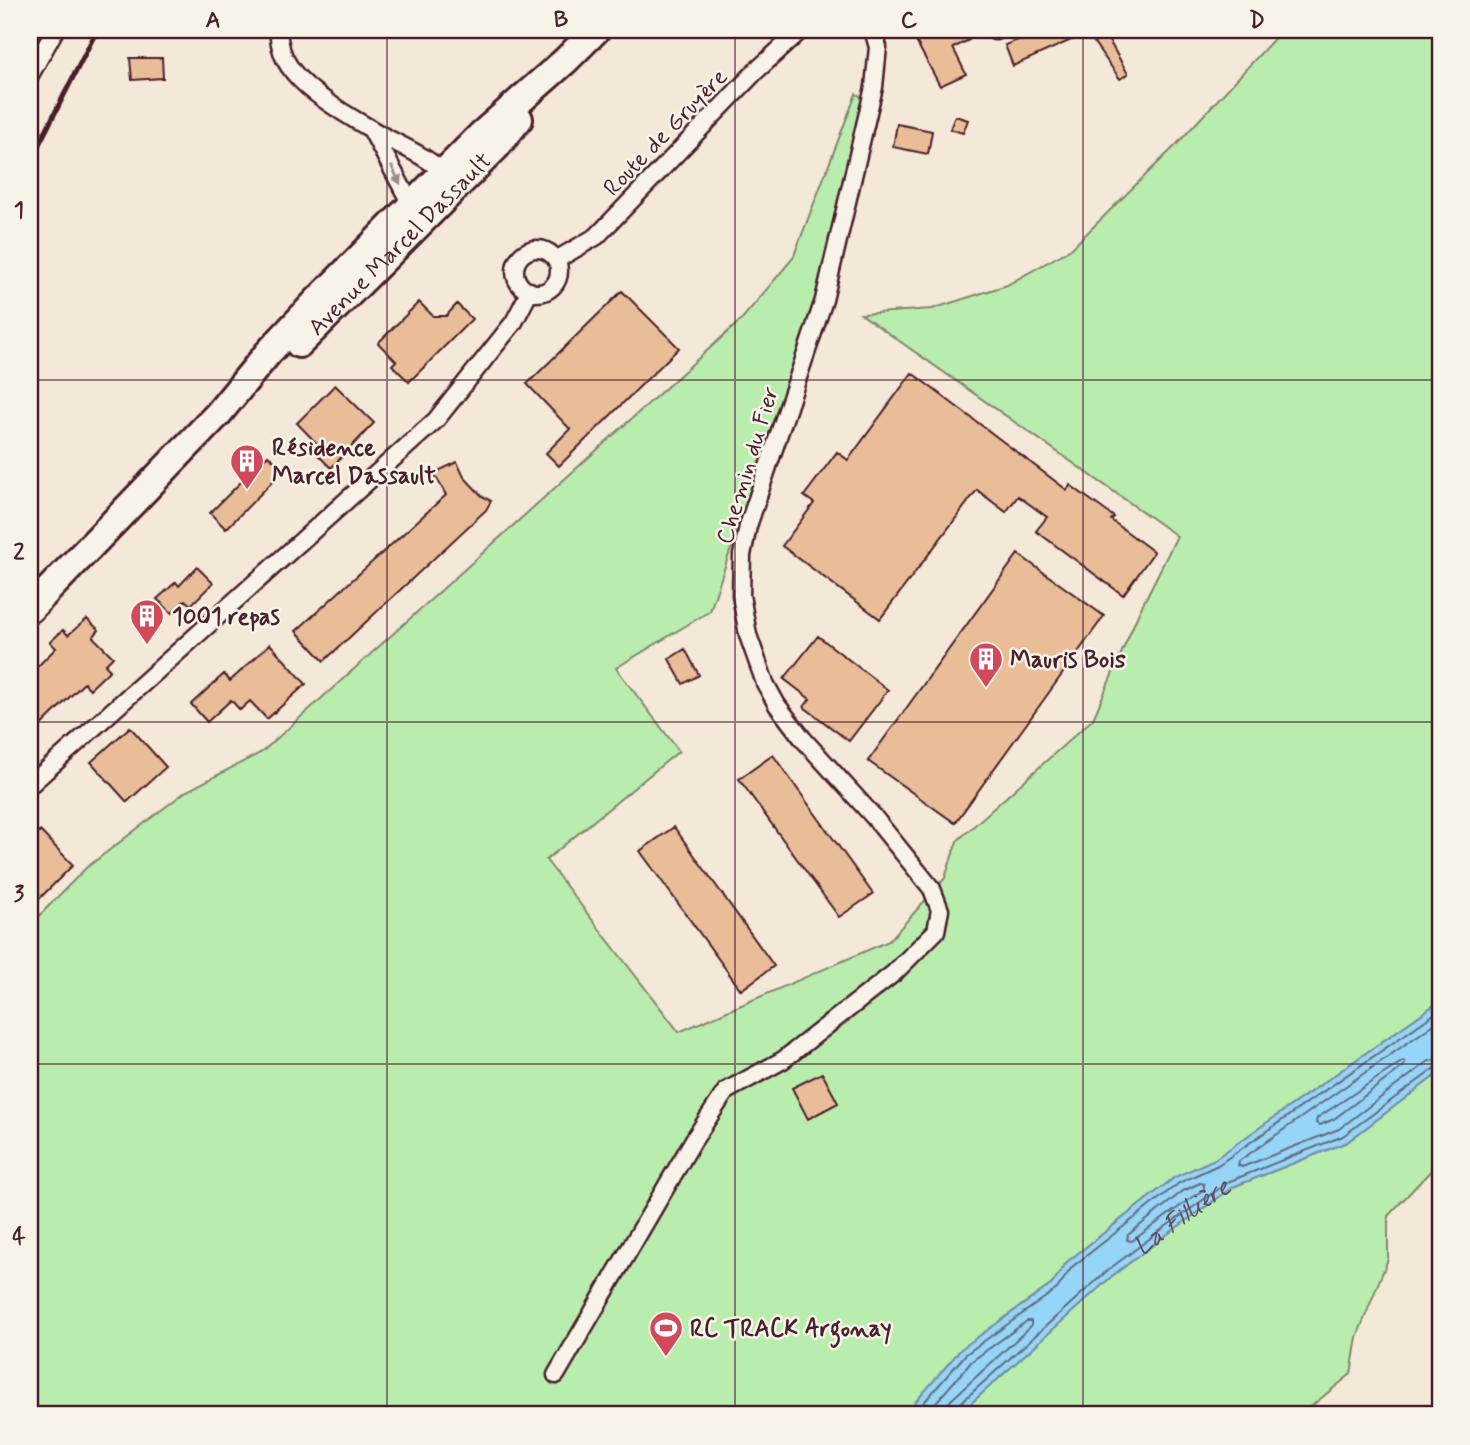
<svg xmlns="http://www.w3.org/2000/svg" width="1470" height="1445" font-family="Mynerve,sans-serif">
<rect width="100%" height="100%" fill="#f4e8d8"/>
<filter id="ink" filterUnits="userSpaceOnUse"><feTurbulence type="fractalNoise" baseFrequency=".0143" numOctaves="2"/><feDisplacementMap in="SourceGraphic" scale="14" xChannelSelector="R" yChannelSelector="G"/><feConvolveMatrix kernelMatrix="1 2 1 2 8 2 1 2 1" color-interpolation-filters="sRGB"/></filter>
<g filter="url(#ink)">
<!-- green -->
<path fill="#b9edae" stroke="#82866c" stroke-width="2" d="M 1282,30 L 1440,30 L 1440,1001 L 1215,1159 L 1175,1177 L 1067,1262 L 1052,1284 L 1011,1313 L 904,1415 L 30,1415 L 30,925 L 86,868 L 185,792 L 262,752 L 741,320 L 793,258 L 856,94 L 872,103 L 817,292 L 710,611 L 616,668 L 679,751 L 546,860 L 679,1032 L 889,941 L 945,878 L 957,841 L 1093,719 L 1140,610 L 1177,536 L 861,314 L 932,309 L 1007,285 L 1071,249 L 1177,144 Z
M 1440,1072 L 1440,1161 L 1388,1216 L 1388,1259 L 1357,1337 L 1351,1374 L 1304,1412 L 1295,1415 L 958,1415 L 1112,1276 L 1169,1233 L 1233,1187 L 1347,1142 Z"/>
<!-- water -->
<path fill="#95d5f7" stroke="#778ca5" stroke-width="2" d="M 1440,1001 L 1440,1072 L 1347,1142 L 1233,1187 L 1169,1233 L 1112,1276 L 958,1415 L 904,1415 L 961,1349 L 1052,1284 L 1067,1262 L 1175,1177 L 1215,1159 Z"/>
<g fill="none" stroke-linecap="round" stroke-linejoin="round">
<!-- shore -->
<g stroke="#68687d" stroke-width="2">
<path d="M 1440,1020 L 1239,1161 L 1238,1165 L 1242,1167 L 1339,1129 L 1429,1061 L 1440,1059"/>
<path d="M 1403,1061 L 1405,1063 L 1404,1066 L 1334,1119 L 1320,1125 L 1316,1123 L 1317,1118 Z"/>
<path d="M 1200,1183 L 1204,1184 L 1204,1189 L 1132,1241 L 1127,1240 L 1128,1235 L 1183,1191 Z"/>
<path d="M 913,1415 L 966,1354 L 1057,1289 L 1072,1267 L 1179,1183 L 1218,1165 L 1440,1010"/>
<path d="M 925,1415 L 972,1361 L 1027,1321 L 1031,1321 L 1031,1326 L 950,1401 L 945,1415"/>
<path id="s1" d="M 954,1415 L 956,1407 L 1108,1270 L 1165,1227 L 1230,1181 L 1343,1136 L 1434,1069 L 1440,1067"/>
</g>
</g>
<!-- building -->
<path fill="#e8bd98" stroke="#4a1f2b" stroke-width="2" d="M 910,30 L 965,30 L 969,40 L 953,48 L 966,74 L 940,86 Z
M 1043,30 L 1103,30 L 1128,74 L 1120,79 L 1087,33 L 1013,66 L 1005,45 Z
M 130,58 L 162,58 L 163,78 L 132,80 Z
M 955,116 L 968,120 L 963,133 L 950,129 Z
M 897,124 L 932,131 L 928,154 L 893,147 Z
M 622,291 L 679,348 L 559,466 L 546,453 L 570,429 L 527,384 Z
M 419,302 L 433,316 L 446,316 L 457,304 L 472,319 L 409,382 L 392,365 L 396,361 L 378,343 Z
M 912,373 L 1067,490 L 1070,485 L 1114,517 L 1111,520 L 1154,552 L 1123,595 L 1036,531 L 1047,517 L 1018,496 L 1006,512 L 977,490 L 880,619 L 782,546 L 814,503 L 804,496 L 837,452 L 848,460 Z
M 335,385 L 374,423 L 331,468 L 317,454 L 322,449 L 297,423 Z
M 268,455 L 284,470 L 226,529 L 210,513 Z
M 457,462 L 464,477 L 482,496 L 491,501 L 486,510 L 324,661 L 296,631 L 446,495 L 434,473 Z
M 1018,554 L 1104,616 L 955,823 L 868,761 Z
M 197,567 L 213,583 L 191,605 L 185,600 L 172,613 L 157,599 L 176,582 L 179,586 Z
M 87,619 L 99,630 L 93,637 L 113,657 L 105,665 L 110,670 L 90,689 L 84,683 L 30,736 L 30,674 L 56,648 L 50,642 L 63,630 L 68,635 Z
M 818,636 L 888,690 L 849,741 L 804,707 L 810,699 L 784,679 Z
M 270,644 L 306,684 L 267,719 L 250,701 L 240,710 L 231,700 L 207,722 L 191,704 L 224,674 L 230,681 Z
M 685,649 L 699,675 L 683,684 L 669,659 Z
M 130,727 L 166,767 L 127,802 L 91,762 Z
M 773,755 L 873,894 L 839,917 L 739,779 Z
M 674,827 L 774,966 L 741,990 L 640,851 Z
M 40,831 L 73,865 L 39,899 L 30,890 L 30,841 Z
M 822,1073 L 838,1103 L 808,1119 L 792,1088 Z"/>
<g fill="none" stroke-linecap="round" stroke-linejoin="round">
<!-- street casing -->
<g stroke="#4a1f2b" stroke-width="21">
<path id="street" d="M 278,30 C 279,42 281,55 289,66 C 304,90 346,115 371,129 C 397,145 428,155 449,178
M 995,31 L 998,30
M 30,75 L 55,30
M 371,129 L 414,210
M515 271a22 22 0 1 1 44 0a22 22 0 1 1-44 0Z
M 556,260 L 597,236 L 756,71 L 801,30
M 30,785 L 436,420 L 514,322 L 530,291
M 556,1375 L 693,1141 L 726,1091 L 783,1060 L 894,973 L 936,931 L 940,910 L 932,889 L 873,816 L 803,739 L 777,705 L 765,683 L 748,635 L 741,595 L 742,555 L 748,526 L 824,300 L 874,87 L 878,47 L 873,30"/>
</g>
<!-- primary casing -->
<g stroke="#4a1f2b" stroke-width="32">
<g id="primary">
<path id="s2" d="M 299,344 L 496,147 L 519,119"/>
<path d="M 30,609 L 218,414 L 268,353 L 317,301 L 482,134 L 565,61 L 596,30"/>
</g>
</g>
<!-- street -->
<use href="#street" stroke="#f7f3e8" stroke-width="16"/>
<!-- primary -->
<use href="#primary" stroke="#f7f3e8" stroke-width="26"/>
<!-- rail -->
<path stroke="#4a1f2b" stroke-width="5" d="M 30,162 L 97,30"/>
</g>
<!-- one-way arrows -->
<defs><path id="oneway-solid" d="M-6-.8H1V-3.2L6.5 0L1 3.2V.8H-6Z" transform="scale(1.75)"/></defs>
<use fill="#a0898a" href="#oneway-solid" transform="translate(396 175) rotate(64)"/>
</g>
<!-- grid -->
<path fill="none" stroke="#4a1f2b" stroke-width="2" stroke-opacity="0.55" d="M 387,30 L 387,1415M 735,30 L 735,1415M 1083,30 L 1083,1415M 30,380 L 1440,380M 30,722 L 1440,722M 30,1064 L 1440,1064"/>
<!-- icons -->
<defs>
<g id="building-pin" transform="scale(1.75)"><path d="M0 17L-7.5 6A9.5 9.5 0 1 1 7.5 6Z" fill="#d1495b" stroke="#f7f3e8"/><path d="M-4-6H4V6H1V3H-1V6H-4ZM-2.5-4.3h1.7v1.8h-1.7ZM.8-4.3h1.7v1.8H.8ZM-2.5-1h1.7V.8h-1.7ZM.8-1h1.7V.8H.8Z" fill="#fff"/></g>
<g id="stadium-pin" transform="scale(1.75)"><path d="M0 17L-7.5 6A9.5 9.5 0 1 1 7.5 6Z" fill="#d1495b" stroke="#f7f3e8"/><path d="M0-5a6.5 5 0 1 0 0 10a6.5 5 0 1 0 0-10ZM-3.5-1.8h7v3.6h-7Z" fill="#fff"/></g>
</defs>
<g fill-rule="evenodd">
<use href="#building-pin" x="247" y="461"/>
<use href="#building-pin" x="147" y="616"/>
<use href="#building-pin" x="986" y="659"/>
<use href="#stadium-pin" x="666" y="1328"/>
</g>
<g text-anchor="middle" stroke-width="5" stroke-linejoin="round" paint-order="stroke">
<!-- street labels -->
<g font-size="24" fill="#4a1f2b" stroke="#f7f3e8">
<text transform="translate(665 132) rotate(-46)" y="8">Route de Gruyère</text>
<text dy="8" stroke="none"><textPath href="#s2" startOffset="142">Avenue Marcel Dassault</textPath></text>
<text transform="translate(747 465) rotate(-73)" y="8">Chemin du Fier</text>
</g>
<!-- poi labels -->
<g font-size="24" font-weight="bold" fill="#4a1f2b" stroke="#f7f3e8" text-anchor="start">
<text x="272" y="455">Résidence<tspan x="272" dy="28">Marcel Dassault</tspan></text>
<text x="172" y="624">1001 repas</text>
<text x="1010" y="667">Mauris Bois</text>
<text x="690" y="1336">RC TRACK Argonay</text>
</g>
<!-- water labels -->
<g font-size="26" font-style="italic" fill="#5d4c5e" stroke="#f7f3e8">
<text dy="9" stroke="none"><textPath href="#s1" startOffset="304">La Fillière</textPath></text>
</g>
</g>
<!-- margin -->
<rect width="1470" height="1445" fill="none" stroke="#f7f3e8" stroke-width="77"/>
<rect x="38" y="38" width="1394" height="1368" fill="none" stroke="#4a1f2b" stroke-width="2.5"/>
<g font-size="23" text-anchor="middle" font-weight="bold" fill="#4a1f2b">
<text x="213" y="27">A</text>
<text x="561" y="27">B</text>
<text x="909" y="27">C</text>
<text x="1257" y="27">D</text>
<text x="19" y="217">1</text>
<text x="19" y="559">2</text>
<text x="19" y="901">3</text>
<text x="19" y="1243">4</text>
</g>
</svg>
